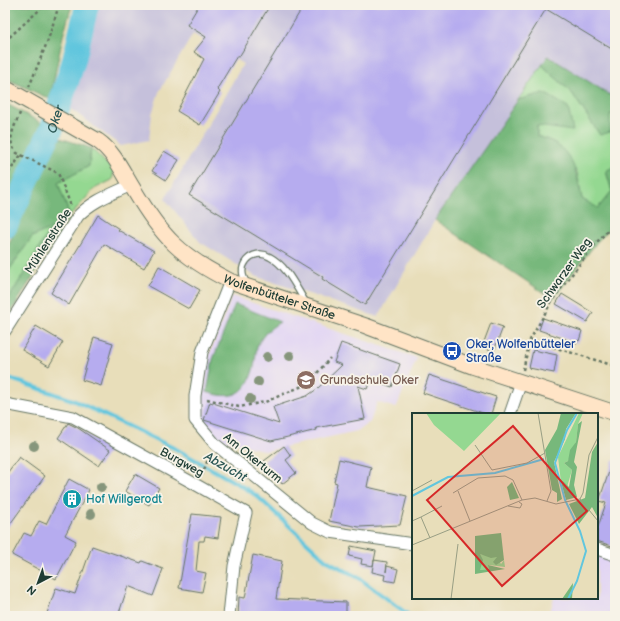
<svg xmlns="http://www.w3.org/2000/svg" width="620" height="621" font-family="'Balsamiq Sans',sans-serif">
<rect width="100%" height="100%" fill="#f7f3e8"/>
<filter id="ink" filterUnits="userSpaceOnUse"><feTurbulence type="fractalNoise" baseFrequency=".025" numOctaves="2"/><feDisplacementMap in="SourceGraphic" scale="8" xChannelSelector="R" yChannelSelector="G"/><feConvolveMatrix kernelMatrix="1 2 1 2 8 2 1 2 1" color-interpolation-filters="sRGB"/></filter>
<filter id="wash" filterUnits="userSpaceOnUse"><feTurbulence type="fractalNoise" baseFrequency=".012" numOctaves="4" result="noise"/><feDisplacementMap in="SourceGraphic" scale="16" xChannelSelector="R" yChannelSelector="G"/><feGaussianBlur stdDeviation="0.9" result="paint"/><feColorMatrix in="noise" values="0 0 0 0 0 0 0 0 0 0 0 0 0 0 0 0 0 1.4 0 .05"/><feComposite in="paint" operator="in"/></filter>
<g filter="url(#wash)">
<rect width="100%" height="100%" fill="#e8deba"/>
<!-- built -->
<path fill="#e1d4f4" d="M 232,296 L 417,358 L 396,408 L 377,402 L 370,422 L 357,431 L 266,451 L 216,438 L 200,416 L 209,356 Z
M 597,553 L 615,558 L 615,616 L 549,616 L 554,598 L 597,598 Z"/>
<!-- industrial -->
<path fill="#c5c0db" d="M 97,5 L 615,5 L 615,98 L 548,56 L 435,220 L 378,317 L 255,276 L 200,242 L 165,199 L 243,64 L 193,34 L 159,92 L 152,114 L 149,140 L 121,146 L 64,104 Z"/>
<!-- green -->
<path fill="#94d891" stroke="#5a8a62" d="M 542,65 L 572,93 L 600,135 L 610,114 L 615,115 L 615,166 L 606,171 L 612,191 L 597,209 L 582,199 L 577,172 L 554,143 L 537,136 L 537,125 L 544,93 L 518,100 Z
M 91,148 L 114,171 L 112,180 L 94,189 L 70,216 L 58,183 L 89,166 Z
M 52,227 L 5,305 L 5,276 L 32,237 Z"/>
<!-- forest -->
<path fill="#77b87b" stroke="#4b7a58" d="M 5,5 L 72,5 L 63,36 L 50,99 L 5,78 Z
M 548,56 L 615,98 L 615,115 L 610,114 L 610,132 L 600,135 L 572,93 L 542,65 Z
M 544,93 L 568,107 L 573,131 L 537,126 L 537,136 C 543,138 550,140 555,143 C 575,157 577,176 582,199 L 598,208 L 612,191 L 606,171 L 615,166 L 615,223 L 596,243 L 553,299 L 435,220 L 518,100 Z
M 5,103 L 47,126 L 5,213 Z
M 60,138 L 91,148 L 89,166 L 58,183 L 70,216 L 5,322 L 5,305 L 51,228 L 32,237 L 5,276 L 5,252 Z
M 235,304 L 280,322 C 272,327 265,332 260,341 C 256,346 256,355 255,362 C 249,391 237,402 207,392 L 213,359 Z"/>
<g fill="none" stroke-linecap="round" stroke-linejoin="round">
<!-- stream -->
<path stroke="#61c6de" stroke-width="4" d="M 5,377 L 73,400 L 176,449 L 245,488 L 257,496 L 326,560 L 359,578 L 410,616"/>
<!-- river -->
<path stroke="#61c6de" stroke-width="24" id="s1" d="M 5,227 L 52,128 L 74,60 L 87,5"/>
</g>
<g id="blocks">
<!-- building -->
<path fill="#b6acef" d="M 199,5 L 270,5 L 239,57 L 237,56 L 217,89 L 220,92 L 200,125 L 177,111 L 204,59 L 194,52 L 206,37 L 187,25 Z
M 304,5 L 615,5 L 615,51 L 546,9 L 365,305 L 322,279 L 323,277 L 189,195 Z
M 164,151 L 179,160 L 166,180 L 152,171 Z
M 98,215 L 119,229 L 118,230 L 154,251 L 144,268 L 104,244 L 69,305 L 51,293 Z
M 159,266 L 200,290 L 189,309 L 148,286 Z
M 562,294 L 593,313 L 587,322 L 556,304 Z
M 543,318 L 582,331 L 579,341 L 578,340 L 577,343 L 539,330 Z
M 491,323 L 503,327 L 494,351 L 482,347 Z
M 36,326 L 63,342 L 49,366 L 22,350 Z
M 94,337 L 113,343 L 101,386 L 82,380 Z
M 341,343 L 400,364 L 392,387 L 371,379 L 367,389 L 358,386 L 365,419 L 316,428 L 317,430 L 271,441 L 204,420 L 210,402 L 279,424 L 273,407 L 307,396 L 317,389 L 342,365 L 334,362 Z
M 533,350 L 557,355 L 554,373 L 529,368 Z
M 429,375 L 496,397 L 491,414 L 486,414 L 423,393 Z
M 68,423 L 78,428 L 110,450 L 99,466 L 58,438 Z
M 284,446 L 291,456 L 286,460 L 296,473 L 282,484 L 264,461 Z
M 19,457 L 45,476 L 5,531 L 5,476 Z
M 339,459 L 371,467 L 367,487 L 407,496 L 400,525 L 359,527 L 329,521 L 337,483 L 334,482 Z
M 613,460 L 615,461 L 615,547 L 597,541 L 597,530 L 606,503 L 599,501 Z
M 135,474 L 159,488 L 149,505 L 125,491 Z
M 69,479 L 89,490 L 65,535 L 76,541 L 56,579 L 12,555 L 24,533 L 31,536 L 39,521 L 46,524 Z
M 192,514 L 221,517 L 218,538 L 205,536 L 204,541 L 199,541 L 196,571 L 206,573 L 202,592 L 179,588 Z
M 92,546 L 141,563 L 142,561 L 163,569 L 153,596 L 128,586 L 118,616 L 46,616 L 56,588 L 75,594 Z
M 351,546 L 376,551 L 373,566 L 361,564 L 362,559 L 349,556 Z
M 253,555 L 282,561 L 276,599 L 346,602 L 346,616 L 238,616 L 239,597 L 245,598 Z
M 374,560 L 387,562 L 386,572 L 387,566 L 398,569 L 395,582 L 384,580 L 385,575 L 372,572 Z"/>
</g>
</g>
<g filter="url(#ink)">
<use href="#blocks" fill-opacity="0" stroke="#657563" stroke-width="1"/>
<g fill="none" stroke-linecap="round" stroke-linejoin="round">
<!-- service casing -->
<g stroke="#657563" stroke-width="8">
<path id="service" d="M 248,284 C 233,268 252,246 270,257 C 287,266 296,287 306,303"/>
</g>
<!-- minor casing -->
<g stroke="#657563" stroke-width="13">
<path id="minor" d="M 230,281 L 202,352 L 195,396 L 195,420 L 215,444 L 312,523 L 330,532 L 413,544
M 5,331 L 78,216 C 92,201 112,194 131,185
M 5,404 L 73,417 L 193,483 L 246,513 L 234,566 L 229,616
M 510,414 L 521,382
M 597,549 L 615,555"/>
</g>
<!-- secondary casing -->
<g stroke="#657563" stroke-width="17">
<g id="secondary">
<path id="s2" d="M 98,141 C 115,153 123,173 134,190 C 162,237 180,256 230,281 L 366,326 L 472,366 L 615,413"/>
</g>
</g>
<!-- path -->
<path stroke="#657563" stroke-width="2.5" stroke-dasharray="3 3" stroke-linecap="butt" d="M 5,41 L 45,5
M 29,87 L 48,40 L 59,5
M 20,113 C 15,126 5,141 17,153 L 58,173 L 71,206
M 5,178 L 21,155
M 530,340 L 615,366
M 523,370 L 530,340 L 553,299 L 596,243 L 615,223
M 207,399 L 239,407 L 265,402 L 300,387 L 313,378 L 330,358
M 202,475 L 210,454"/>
<!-- service -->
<use href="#service" stroke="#fff" stroke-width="5.5"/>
<!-- minor -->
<use href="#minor" stroke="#fff" stroke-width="11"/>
<!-- secondary -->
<use href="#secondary" stroke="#ffe4c6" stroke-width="15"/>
<!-- secondary-bridge casing -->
<g stroke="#657563" stroke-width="17" stroke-linecap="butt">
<path id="secondary-bridge" d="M 5,88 L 98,141"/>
</g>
<!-- secondary-bridge -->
<use href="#secondary-bridge" stroke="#ffe4c6" stroke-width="15"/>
</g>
<!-- trees -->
<g fill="#86967b">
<circle cx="290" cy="356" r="5"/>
<circle cx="267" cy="357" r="5"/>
<circle cx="258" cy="382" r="5"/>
<circle cx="250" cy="399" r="5"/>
<circle cx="34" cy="446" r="5"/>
<circle cx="101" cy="487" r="5"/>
<circle cx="91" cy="514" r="5"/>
</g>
</g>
<!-- icons -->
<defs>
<g id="bus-disc" transform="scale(1)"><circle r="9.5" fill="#1a4fb4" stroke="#f7f3e8"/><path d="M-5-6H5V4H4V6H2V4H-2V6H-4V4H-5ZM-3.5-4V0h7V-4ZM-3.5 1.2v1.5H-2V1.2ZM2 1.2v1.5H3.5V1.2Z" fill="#fff"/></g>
<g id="school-disc" transform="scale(1)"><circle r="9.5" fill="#8d6e63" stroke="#f7f3e8"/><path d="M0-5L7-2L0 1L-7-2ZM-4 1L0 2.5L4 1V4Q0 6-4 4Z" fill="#fff"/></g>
<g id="building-disc" transform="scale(1)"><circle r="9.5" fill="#0f9aa8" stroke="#f7f3e8"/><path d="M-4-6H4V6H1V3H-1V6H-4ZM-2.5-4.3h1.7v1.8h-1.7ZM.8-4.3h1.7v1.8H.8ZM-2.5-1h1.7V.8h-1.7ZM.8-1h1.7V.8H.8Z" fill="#fff"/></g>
</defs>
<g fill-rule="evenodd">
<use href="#bus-disc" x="452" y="351"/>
<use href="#school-disc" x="306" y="380"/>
<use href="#building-disc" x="72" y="499"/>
</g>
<g text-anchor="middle" stroke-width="3.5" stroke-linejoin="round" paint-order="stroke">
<!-- street labels -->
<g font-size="12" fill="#1f3d34" stroke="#f7f3e8">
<text transform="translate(48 241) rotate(-57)" y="4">Mühlenstraße</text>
<text transform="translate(564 273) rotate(-54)" y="4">Schwarzer Weg</text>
<text dy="4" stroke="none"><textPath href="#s2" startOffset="248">Wolfenbütteler Straße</textPath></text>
<text transform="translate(253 458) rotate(39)" y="4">Am Okerturm</text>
<text transform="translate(182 462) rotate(29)" y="4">Burgweg</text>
</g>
<!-- transit labels -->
<g font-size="12" fill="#164399" stroke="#f7f3e8" text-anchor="start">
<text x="466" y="348">Oker, Wolfenbütteler<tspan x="466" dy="14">Straße</tspan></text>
</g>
<!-- education labels -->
<g font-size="12" fill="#785e54" stroke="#f7f3e8" text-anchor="start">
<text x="320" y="384">Grundschule Oker</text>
</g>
<!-- culture labels -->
<g font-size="12" fill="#0d838f" stroke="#f7f3e8" text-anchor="start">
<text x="86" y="503">Hof Willgerodt</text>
</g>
<!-- water labels -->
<g font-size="13" font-style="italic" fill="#2c5856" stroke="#f7f3e8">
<text dy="5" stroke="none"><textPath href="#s1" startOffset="119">Oker</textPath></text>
<text transform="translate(226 466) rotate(30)" y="5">Abzucht</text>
</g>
</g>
<!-- overview -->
<g transform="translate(412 413)">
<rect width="186" height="186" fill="#e8deba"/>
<path d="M 14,0 L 89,0 L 52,38 L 22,12 ZM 167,0 L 171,0 L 166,11 L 164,29 L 156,48 L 152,50 L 160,57 L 155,74 L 151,68 L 149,69 L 146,44 ZM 68,141 L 85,144 L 89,151 L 92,147 L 93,154 L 77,152 L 78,156 L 68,157 Z" fill="#94d891"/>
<path d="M 149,0 L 164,0 L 154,16 L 153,26 L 142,49 L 150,86 L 145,89 L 145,80 L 140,77 L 133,37 L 145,16 ZM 170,8 L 162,49 L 165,54 L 162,72 L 165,84 L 154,87 L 149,69 L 151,68 L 157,74 L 160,57 L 152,50 L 156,48 L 158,37 L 164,29 L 166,11 ZM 186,29 L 186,105 L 180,94 L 167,111 L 157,91 L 173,85 L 180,39 ZM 100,69 L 107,85 L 98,87 L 95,74 ZM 89,120 L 92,147 L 84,152 L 81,149 L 85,144 L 79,145 L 68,141 L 71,147 L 68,157 L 77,156 L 76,152 L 93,156 L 63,161 L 63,123 ZM 161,170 L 160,186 L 150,186 Z" fill="#77b87b"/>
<path fill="none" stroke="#61c6de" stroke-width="2" d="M 0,83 L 36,64 L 83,60 L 132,46M 156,186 L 165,168 L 174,138 L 168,118 L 153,87 L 143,50 L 155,17 L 165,0"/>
<path fill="none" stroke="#989e84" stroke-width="1" d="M 126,0 L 139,78 L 135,88M 63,32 L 80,57 L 115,50 L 133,40M 0,78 L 20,67M 46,78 L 58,108M 41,80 L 66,65 L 93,63 L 101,67 L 110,87M 168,86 L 186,108M 96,93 L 108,95 L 110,91 L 107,89M 9,104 L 30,93M 0,108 L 9,104 L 18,125M 0,132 L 110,87 L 123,85 L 144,91 L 168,86 L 171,80 L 177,42 L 186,24M 39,186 L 46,131"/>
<path fill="#d62828" fill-opacity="0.15" stroke="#d62828" stroke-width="2" d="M 101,13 L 175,98 L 90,173 L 15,87 Z"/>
<rect width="186" height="186" fill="none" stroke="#1f3d34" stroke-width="2"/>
</g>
<!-- margin -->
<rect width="620" height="621" fill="none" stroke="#f7f3e8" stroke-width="20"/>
<!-- north arrow -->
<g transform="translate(38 583) rotate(221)" stroke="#f7f3e8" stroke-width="3" paint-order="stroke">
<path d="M0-3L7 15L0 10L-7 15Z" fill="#1f3d34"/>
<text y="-6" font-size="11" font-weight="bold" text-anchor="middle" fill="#1f3d34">N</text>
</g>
</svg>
